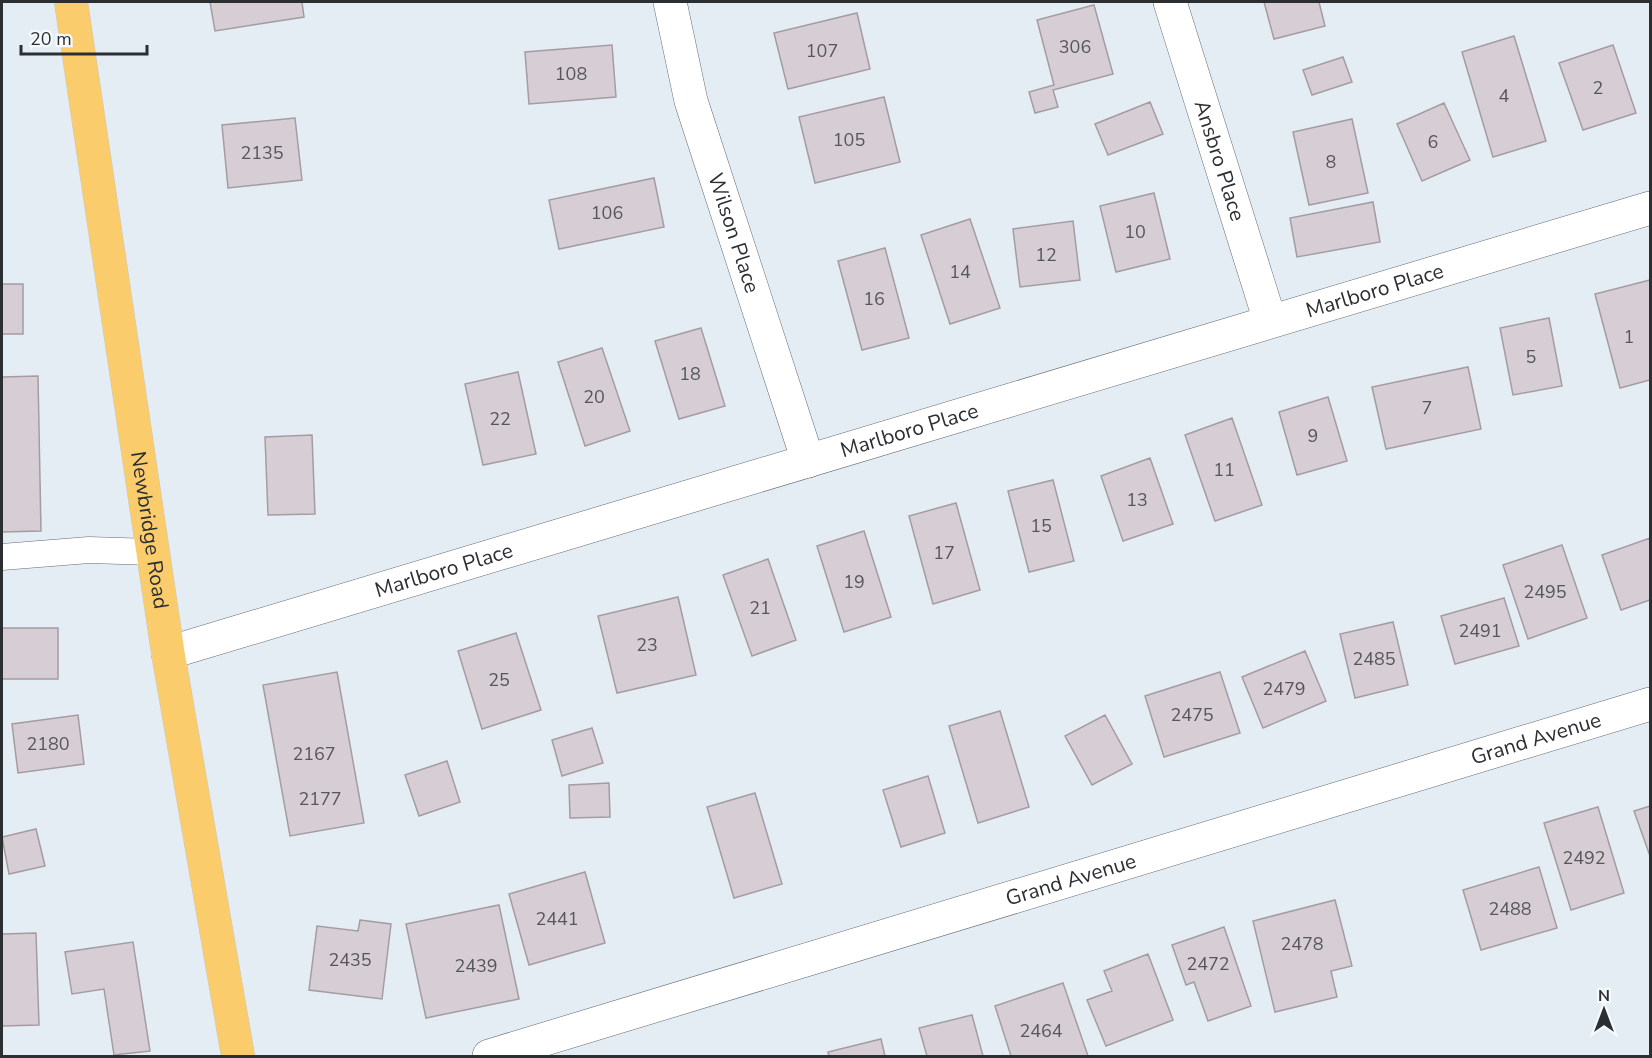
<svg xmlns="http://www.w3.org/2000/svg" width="1652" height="1058" font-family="'Nunito Sans',sans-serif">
<rect width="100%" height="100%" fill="#e4edf4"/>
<!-- building -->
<path fill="#d6ced4" stroke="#a49ca2" stroke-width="1.5" d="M 210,2 L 302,2 L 304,17 L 215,31 Z
M 1264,2 L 1319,2 L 1325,26 L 1274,39 Z
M 1094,5 L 1113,74 L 1053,90 L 1058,107 L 1035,113 L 1029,92 L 1054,85 L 1037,20 Z
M 857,13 L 870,69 L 788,89 L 774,33 Z
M 1514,36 L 1546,141 L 1493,157 L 1462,52 Z
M 612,45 L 616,97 L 529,104 L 525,52 Z
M 1613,45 L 1636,113 L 1583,130 L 1559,63 Z
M 1343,57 L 1352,82 L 1312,95 L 1303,70 Z
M 884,97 L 900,162 L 815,183 L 799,117 Z
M 1150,102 L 1163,134 L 1108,155 L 1095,124 Z
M 1444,103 L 1470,160 L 1422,181 L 1397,124 Z
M 295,118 L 302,180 L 228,188 L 222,125 Z
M 1352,119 L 1368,193 L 1309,205 L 1293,132 Z
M 654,178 L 664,227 L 559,249 L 549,200 Z
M 1154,193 L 1170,259 L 1116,272 L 1100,206 Z
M 1373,202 L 1380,242 L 1297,257 L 1290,218 Z
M 970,219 L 1000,308 L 950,324 L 921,235 Z
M 1073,221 L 1080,280 L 1020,287 L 1013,229 Z
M 885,248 L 909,338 L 862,350 L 838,261 Z
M 1650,280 L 1650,380 L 1620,388 L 1595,294 Z
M 2,284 L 23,284 L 23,334 L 2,334 Z
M 1549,318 L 1562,386 L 1513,395 L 1500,328 Z
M 701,328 L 725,406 L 679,419 L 655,341 Z
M 602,348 L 630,431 L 585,446 L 558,362 Z
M 1468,367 L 1481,429 L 1386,449 L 1372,387 Z
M 518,372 L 536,454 L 483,465 L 465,384 Z
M 38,376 L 41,531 L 2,532 L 2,377 Z
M 1328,397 L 1347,461 L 1297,475 L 1279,412 Z
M 1232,418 L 1262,505 L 1215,521 L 1185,435 Z
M 312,435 L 315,514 L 268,515 L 265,437 Z
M 1150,458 L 1173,524 L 1123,541 L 1101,476 Z
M 1053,480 L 1074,561 L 1029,572 L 1008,491 Z
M 956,503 L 980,590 L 933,604 L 909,516 Z
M 864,531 L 891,617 L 844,632 L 817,546 Z
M 1650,538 L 1650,600 L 1621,610 L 1602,555 Z
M 1562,545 L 1587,618 L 1528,639 L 1503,565 Z
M 768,559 L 796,640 L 752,656 L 723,575 Z
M 678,597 L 696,675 L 617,693 L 598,616 Z
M 1504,598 L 1519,646 L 1455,664 L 1441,616 Z
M 1393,622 L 1408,685 L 1355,698 L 1340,634 Z
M 2,628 L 58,628 L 58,679 L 2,679 Z
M 516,633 L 541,710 L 482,729 L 458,651 Z
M 1305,651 L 1326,701 L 1263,728 L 1242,677 Z
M 337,672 L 364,823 L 290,836 L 263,685 Z
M 1220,672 L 1240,733 L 1164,757 L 1145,696 Z
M 1000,711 L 1029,807 L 978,823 L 949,726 Z
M 78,715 L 84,764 L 18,773 L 12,724 Z
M 1105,715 L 1132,764 L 1092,785 L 1065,736 Z
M 592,728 L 603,763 L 562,776 L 552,740 Z
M 447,761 L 460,802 L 419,816 L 405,775 Z
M 928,776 L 945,833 L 901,847 L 883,790 Z
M 609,783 L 610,817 L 570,818 L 569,785 Z
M 755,793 L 782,884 L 734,898 L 707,807 Z
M 1650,806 L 1650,856 L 1634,811 Z
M 1598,807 L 1624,893 L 1571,910 L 1544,823 Z
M 36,829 L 45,866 L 9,874 L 2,837 Z
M 1539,867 L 1557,928 L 1481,950 L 1463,890 Z
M 585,872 L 605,943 L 529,965 L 509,894 Z
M 1335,900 L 1352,966 L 1331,971 L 1337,997 L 1275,1012 L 1253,921 Z
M 499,905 L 519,999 L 426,1018 L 406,924 Z
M 360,920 L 391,924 L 382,999 L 309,990 L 317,926 L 358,931 Z
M 1224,927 L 1251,1006 L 1208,1021 L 1194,982 L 1186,985 L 1172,945 Z
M 36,933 L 39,1025 L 2,1026 L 2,934 Z
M 133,942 L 150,1051 L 114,1055 L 104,989 L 72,994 L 65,952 Z
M 1148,954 L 1173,1020 L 1106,1046 L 1087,1000 L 1112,991 L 1104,971 Z
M 1063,983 L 1088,1056 L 1011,1056 L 995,1006 Z
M 972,1015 L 983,1056 L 927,1056 L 919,1028 Z
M 881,1039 L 885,1056 L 829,1056 L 828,1052 Z"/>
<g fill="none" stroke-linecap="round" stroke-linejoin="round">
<!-- service casing -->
<g stroke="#656c72" stroke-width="27">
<path id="service" d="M 2,557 L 89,550 L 153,552"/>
</g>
<!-- minor casing -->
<g stroke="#656c72" stroke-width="34">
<g id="minor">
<path id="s1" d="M 670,2 L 691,101 L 808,461"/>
<path id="s2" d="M 1170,2 L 1270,321"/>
<path id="s3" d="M 168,653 L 1650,208"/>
</g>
</g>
<!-- tertiary casing -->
<g stroke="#656c72" stroke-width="34">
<g id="tertiary">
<path id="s4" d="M 489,1056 L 1650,704"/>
</g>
</g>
<!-- primary casing -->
<g stroke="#c8c9ca" stroke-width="34">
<g id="primary">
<path id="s5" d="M 71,2 L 168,653 L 238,1056"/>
</g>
</g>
<!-- service -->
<use href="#service" stroke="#fff" stroke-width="26"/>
<!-- minor -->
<use href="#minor" stroke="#fff" stroke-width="33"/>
<!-- tertiary -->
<use href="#tertiary" stroke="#fff" stroke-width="33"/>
<!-- primary -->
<use href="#primary" stroke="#fbcc6b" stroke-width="33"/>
</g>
<g text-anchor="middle" stroke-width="4.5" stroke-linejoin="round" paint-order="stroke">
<!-- number labels -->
<g font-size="18" fill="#56575a">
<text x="1075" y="53">306</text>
<text x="822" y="57">107</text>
<text x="571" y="80">108</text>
<text x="1598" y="94">2</text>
<text x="1504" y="102">4</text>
<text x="849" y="146">105</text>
<text x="1433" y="148">6</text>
<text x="262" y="159">2135</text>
<text x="1331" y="168">8</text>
<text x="607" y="219">106</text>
<text x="1135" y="238">10</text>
<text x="1046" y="261">12</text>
<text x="960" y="278">14</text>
<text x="874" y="305">16</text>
<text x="1629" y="343">1</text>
<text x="1531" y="363">5</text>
<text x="690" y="380">18</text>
<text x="594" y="403">20</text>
<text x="1427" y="414">7</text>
<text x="500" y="425">22</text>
<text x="1313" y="442">9</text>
<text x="1224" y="476">11</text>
<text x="1137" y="506">13</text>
<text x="1041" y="532">15</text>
<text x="944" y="559">17</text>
<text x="854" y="588">19</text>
<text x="1545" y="598">2495</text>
<text x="760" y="614">21</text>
<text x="1480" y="637">2491</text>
<text x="647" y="651">23</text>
<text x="1374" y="665">2485</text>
<text x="499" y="686">25</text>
<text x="1284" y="695">2479</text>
<text x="1192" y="721">2475</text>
<text x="48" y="750">2180</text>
<text x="314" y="760">2167</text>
<text x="320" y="805">2177</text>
<text x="1584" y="864">2492</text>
<text x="1510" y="915">2488</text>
<text x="557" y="925">2441</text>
<text x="1302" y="950">2478</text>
<text x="350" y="966">2435</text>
<text x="1208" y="970">2472</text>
<text x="476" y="972">2439</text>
<text x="1041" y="1037">2464</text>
</g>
<!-- street labels -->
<g font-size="21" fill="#2c2f32" stroke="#f5fafe">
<text dy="7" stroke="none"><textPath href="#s2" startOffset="166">Ansbro Place</textPath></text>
<text dy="7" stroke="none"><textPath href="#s1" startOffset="240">Wilson Place</textPath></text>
<text dy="7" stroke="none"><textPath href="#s3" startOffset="1260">Marlboro Place</textPath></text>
<text dy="7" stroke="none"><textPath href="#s3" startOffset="774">Marlboro Place</textPath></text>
<text dy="7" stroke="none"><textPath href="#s5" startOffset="534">Newbridge Road</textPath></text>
<text dy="7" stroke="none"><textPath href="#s3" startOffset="288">Marlboro Place</textPath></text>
<text dy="7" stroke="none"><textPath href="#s4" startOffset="1094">Grand Avenue</textPath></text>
<text dy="7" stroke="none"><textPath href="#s4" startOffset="608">Grand Avenue</textPath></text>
</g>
</g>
<!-- border -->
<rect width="1652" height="1058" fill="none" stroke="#2c2f32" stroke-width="6"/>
<!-- north arrow -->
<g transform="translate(1604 1010)" stroke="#f5fafe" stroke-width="4.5" paint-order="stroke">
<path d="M0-4.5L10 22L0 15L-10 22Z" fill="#2c2f32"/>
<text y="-9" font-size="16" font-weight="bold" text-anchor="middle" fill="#2c2f32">N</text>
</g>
<!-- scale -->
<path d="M21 45v9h126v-9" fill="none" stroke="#2c2f32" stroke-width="3"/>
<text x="30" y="45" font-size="18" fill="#2c2f32" stroke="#f5fafe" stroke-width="4.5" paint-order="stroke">20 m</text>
</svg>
